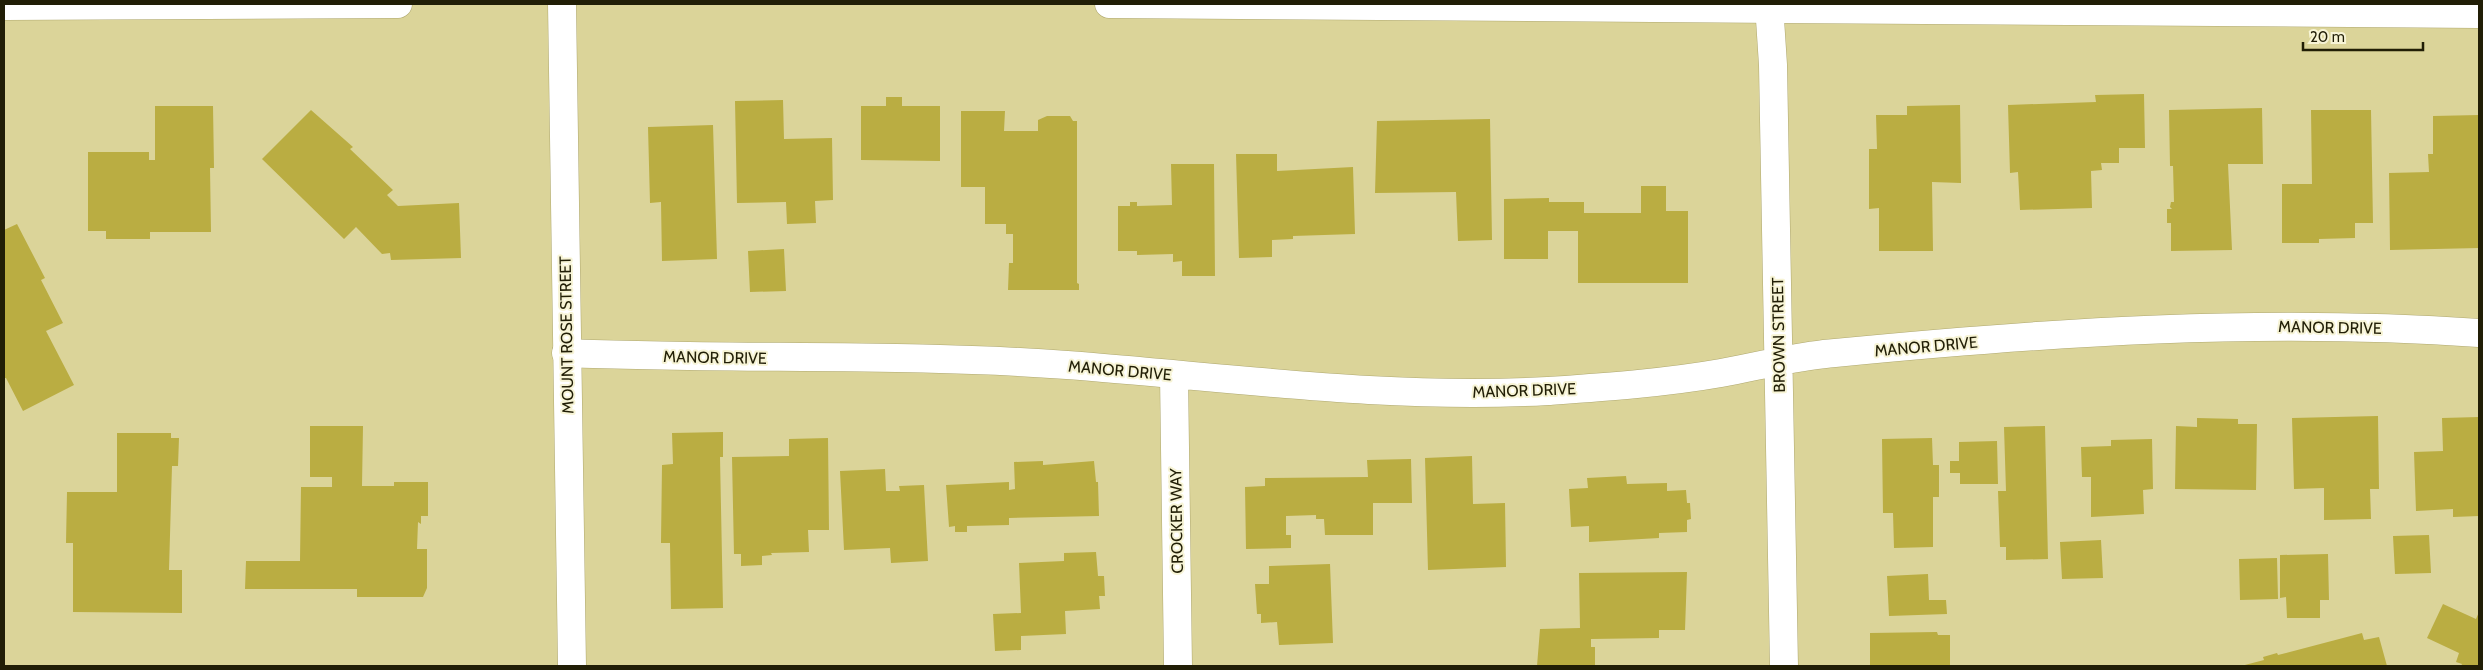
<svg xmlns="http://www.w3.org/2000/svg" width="2483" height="670" font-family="Cabin,sans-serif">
<rect width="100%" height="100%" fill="#dbd499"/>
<!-- building -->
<path fill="#baad42" d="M 2144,94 L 2145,148 L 2119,148 L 2119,163 L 2101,163 L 2102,170 L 2091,171 L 2092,208 L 2020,210 L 2018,172 L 2010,173 L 2008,105 L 2096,102 L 2095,95 Z
M 886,97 L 902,97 L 902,106 L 940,106 L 940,161 L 861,160 L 861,106 L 886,106 Z
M 783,100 L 784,139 L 832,138 L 833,200 L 815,201 L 816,223 L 787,224 L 786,202 L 737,203 L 735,101 Z
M 1960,105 L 1961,183 L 1932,182 L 1933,251 L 1879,251 L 1879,208 L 1869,209 L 1869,149 L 1877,149 L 1876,115 L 1907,115 L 1907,106 Z
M 155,106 L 213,106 L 214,168 L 210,168 L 211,232 L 150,232 L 150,239 L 106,239 L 106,231 L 88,231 L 88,152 L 149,152 L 149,160 L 155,160 Z
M 2262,108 L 2263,164 L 2228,164 L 2232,250 L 2171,251 L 2171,223 L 2167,223 L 2167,209 L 2172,209 L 2170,207 L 2171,202 L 2174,202 L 2173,166 L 2170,166 L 2169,110 Z
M 311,110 L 353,147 L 350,149 L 393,190 L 387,195 L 398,206 L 459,203 L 461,258 L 391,260 L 390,253 L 382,254 L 356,227 L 344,239 L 262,159 Z
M 2311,110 L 2371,110 L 2373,223 L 2355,223 L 2355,238 L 2319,239 L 2319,243 L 2282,243 L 2282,184 L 2312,184 Z
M 961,111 L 1005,111 L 1004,131 L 1038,131 L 1038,120 L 1047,116 L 1070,116 L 1073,121 L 1077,121 L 1077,283 L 1079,284 L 1079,290 L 1008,290 L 1009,263 L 1013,263 L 1013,234 L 1006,234 L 1006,224 L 985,224 L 985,187 L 961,187 Z
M 2479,115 L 2479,248 L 2390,250 L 2389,173 L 2429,172 L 2428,154 L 2433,154 L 2433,116 Z
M 1490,119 L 1492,240 L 1458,241 L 1456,192 L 1375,193 L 1377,121 Z
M 713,125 L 717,259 L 662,261 L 661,202 L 650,203 L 648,127 Z
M 1236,154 L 1277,154 L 1277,171 L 1353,167 L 1355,234 L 1293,236 L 1293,239 L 1272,240 L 1272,257 L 1239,258 Z
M 1171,164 L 1214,164 L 1215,276 L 1182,276 L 1182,261 L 1173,262 L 1173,254 L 1137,255 L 1137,251 L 1118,251 L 1118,206 L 1130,206 L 1130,202 L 1137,202 L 1137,206 L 1172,205 Z
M 1641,186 L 1666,186 L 1666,211 L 1688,211 L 1688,283 L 1578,283 L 1578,231 L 1548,231 L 1548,259 L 1504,259 L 1504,199 L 1549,198 L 1549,202 L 1584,202 L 1584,213 L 1641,213 Z
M 17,224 L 45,278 L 41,280 L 63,323 L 46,331 L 74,385 L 23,411 L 6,378 L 4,378 L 4,230 Z
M 784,249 L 786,291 L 750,292 L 748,251 Z
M 2378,416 L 2379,489 L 2370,489 L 2371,519 L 2324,520 L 2324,488 L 2294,489 L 2292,418 Z
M 2479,417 L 2479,516 L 2453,517 L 2453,509 L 2416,511 L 2414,452 L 2443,451 L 2442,418 Z
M 2197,418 L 2238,419 L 2238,424 L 2257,424 L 2256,490 L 2175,489 L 2176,426 L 2197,427 Z
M 310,426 L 363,426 L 362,486 L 394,486 L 394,482 L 428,482 L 428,516 L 421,516 L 421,524 L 418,522 L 417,549 L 427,549 L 427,588 L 423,597 L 357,597 L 357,589 L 245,589 L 246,561 L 300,561 L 301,487 L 332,487 L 332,477 L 310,477 Z
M 2045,426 L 2048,559 L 2006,560 L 2006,547 L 2000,547 L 1998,491 L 2006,491 L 2004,427 Z
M 723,432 L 723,457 L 720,457 L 723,608 L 671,609 L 670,543 L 661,543 L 662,465 L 673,464 L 672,433 Z
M 117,433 L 171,433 L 171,438 L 179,438 L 178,466 L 172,466 L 169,570 L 182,570 L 182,613 L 73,612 L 73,543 L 66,543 L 67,492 L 117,492 Z
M 828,438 L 829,530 L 808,530 L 809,552 L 771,553 L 772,555 L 762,556 L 762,565 L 741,566 L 741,554 L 734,554 L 732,457 L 789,456 L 789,439 Z
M 1932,438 L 1933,465 L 1939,465 L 1939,497 L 1933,497 L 1933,547 L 1894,548 L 1893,513 L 1883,513 L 1882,439 Z
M 2152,439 L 2153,489 L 2143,490 L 2144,514 L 2091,517 L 2091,477 L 2082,477 L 2081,447 L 2111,446 L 2111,440 Z
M 1997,441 L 1998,484 L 1960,484 L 1960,473 L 1950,473 L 1950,461 L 1959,461 L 1959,442 Z
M 1472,456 L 1473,504 L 1505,503 L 1506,567 L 1428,570 L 1425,458 Z
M 1411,459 L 1412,503 L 1373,503 L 1373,535 L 1325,535 L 1324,519 L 1316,519 L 1316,515 L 1286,516 L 1286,535 L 1291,535 L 1291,548 L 1246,549 L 1245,487 L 1265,486 L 1265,478 L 1368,477 L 1367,460 Z
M 1043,461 L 1043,465 L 1094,461 L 1096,482 L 1098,482 L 1099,516 L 1009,518 L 1009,525 L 967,526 L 967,532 L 955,532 L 955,526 L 949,527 L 946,485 L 1009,482 L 1009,490 L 1015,489 L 1014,462 Z
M 885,469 L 886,491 L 900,491 L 899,486 L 924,485 L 928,561 L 891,563 L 890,548 L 844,550 L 840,471 Z
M 1626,476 L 1627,484 L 1667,483 L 1667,491 L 1686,490 L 1687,503 L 1690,503 L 1691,519 L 1687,520 L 1687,532 L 1659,533 L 1659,538 L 1589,542 L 1589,526 L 1571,527 L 1569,489 L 1588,488 L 1587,478 Z
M 2429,535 L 2431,573 L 2395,574 L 2393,536 Z
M 2101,540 L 2103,578 L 2062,579 L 2060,542 Z
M 1096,552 L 1098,576 L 1104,576 L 1105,596 L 1099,596 L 1100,609 L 1065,611 L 1066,634 L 1021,636 L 1021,650 L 995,651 L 993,614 L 1021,613 L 1019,563 L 1064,561 L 1064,553 Z
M 2328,554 L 2329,600 L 2320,600 L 2320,618 L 2287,618 L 2286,597 L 2280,598 L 2280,555 Z
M 2277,558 L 2278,599 L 2240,600 L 2239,559 Z
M 1330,564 L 1333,643 L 1279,645 L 1277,622 L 1261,623 L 1261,614 L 1257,614 L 1255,584 L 1269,584 L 1269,566 Z
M 1687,572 L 1685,630 L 1659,630 L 1659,638 L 1591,639 L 1591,647 L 1595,647 L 1595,666 L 1537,666 L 1540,629 L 1580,628 L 1579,573 Z
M 1928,574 L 1929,600 L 1946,600 L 1947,614 L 1889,616 L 1887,576 Z
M 2443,604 L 2476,619 L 2479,612 L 2479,666 L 2461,666 L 2462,664 L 2456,662 L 2459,653 L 2427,638 Z
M 1937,632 L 1938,635 L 1950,635 L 1950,666 L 1870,666 L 1870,633 Z
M 2362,633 L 2364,640 L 2379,637 L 2387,666 L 2241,666 L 2264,660 L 2263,657 L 2277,653 L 2278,655 Z"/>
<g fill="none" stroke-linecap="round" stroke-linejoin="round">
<!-- minor casing -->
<g stroke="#afa86f" stroke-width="29">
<path id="minor" d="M 1769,4 L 1773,65 L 1784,666
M 566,353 C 733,360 901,353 1067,365 C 1227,377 1388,400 1548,391 C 1605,387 1664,383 1721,373 C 1759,366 1796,356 1835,353 C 2049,332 2264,318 2479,333
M 1174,375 L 1178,666"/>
</g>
<!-- tertiary casing -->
<g stroke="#afa86f" stroke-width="29">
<path id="tertiary" d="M 562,4 L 572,666
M 1109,4 L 2479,14
M 4,6 L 398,4"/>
</g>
<!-- minor -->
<use href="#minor" stroke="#fff" stroke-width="28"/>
<!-- tertiary -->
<use href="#tertiary" stroke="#fff" stroke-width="28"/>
</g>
<g text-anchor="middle" stroke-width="4" stroke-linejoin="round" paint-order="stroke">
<!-- street labels -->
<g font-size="16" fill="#211e06" stroke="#f7f4d6">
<text transform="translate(2330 327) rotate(1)" y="6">MANOR DRIVE</text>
<text transform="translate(566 335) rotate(-91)" y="6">MOUNT ROSE STREET</text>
<text transform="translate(1778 335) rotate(-91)" y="6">BROWN STREET</text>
<text transform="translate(1926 346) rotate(-5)" y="6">MANOR DRIVE</text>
<text transform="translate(715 357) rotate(1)" y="6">MANOR DRIVE</text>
<text transform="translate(1120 370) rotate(5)" y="6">MANOR DRIVE</text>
<text transform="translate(1524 390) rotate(-2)" y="6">MANOR DRIVE</text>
<text transform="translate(1176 521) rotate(-91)" y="6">CROCKER WAY</text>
</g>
</g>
<!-- border -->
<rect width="2483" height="670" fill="none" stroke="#211e06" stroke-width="10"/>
<!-- scale -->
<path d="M2303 42v8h120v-8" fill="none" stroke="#211e06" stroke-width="2.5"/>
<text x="2310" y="42" font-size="15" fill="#211e06" stroke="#f7f4d6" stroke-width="4" paint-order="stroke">20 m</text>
</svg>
